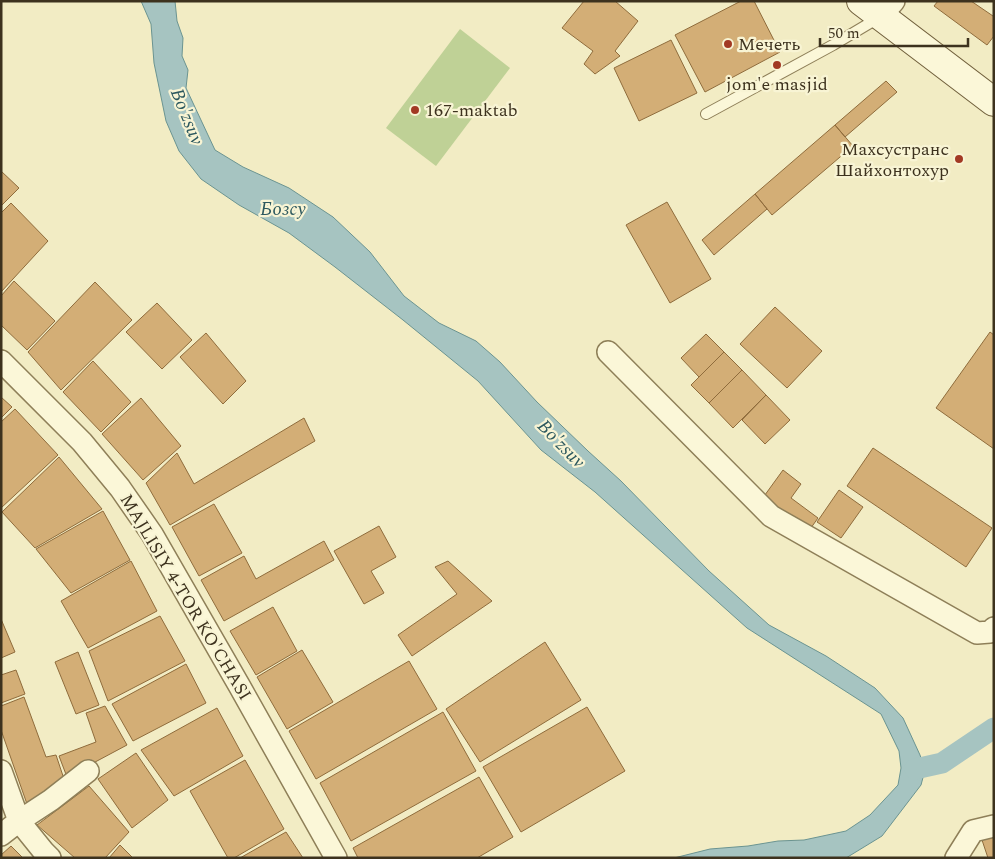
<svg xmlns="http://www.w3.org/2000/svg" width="995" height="859" font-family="Spectral,serif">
<rect width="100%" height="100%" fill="#f2ecc4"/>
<!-- green -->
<path fill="#bfd196" d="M 460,29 L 510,68 L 436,166 L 386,128 Z"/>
<!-- water -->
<path fill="#a6c4c1" stroke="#6b9491" d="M 141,1 L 175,1 L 177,21 L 183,38 L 182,56 L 188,70 L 186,88 L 215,150 L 243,167 L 289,188 L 333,217 L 370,252 L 404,296 L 439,323 L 476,341 L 500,362 L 537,402 L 588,451 L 621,481 L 709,571 L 769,625 L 826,656 L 875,688 L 903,718 L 920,755 L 925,770 L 921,785 L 882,836 L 846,858 L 674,858 L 710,849 L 748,846 L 778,841 L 804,840 L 846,831 L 870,815 L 898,785 L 901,768 L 899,751 L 881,714 L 747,628 L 595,492 L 541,450 L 478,381 L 403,320 L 335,267 L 289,233 L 239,205 L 201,179 L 179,151 L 166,121 L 154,63 L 151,24 Z"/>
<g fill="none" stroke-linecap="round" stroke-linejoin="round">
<!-- canal -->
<path stroke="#a6c4c1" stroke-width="21" d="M 915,769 L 942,763 L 994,728"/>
</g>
<!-- building -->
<path fill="#d3ae76" stroke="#8f6c3c" d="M 584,1 L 615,1 L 638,21 L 615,51 L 620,56 L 595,74 L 584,64 L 593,51 L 562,28 Z
M 741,1 L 754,1 L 780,52 L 705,92 L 675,35 Z
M 938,1 L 971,1 L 993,16 L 994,15 L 994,36 L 987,45 L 934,6 Z
M 671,40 L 697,93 L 639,121 L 614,68 Z
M 886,81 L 897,92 L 845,137 L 835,125 Z
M 835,125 L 853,146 L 772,215 L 755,194 Z
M 1,171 L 19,188 L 1,206 Z
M 755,194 L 767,209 L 714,255 L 702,240 Z
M 667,202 L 711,279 L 670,303 L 626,225 Z
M 11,203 L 48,241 L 1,292 L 1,213 Z
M 14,281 L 55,321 L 27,350 L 1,325 L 1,296 Z
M 95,282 L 132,320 L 61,390 L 28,352 Z
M 157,303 L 192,340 L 162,369 L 126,332 Z
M 775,307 L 822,351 L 787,388 L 740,344 Z
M 990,332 L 994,335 L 994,449 L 936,408 Z
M 206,333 L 246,381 L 223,404 L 180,357 Z
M 706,334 L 724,352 L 699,377 L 681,358 Z
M 724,352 L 742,370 L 709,403 L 691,385 Z
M 93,361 L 131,402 L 101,432 L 63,392 Z
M 742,370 L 766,395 L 733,428 L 709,403 Z
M 766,395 L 790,420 L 765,444 L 742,420 Z
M 1,397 L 12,407 L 1,418 Z
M 141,398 L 181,446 L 143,480 L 102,434 Z
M 15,409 L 58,455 L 1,508 L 1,422 Z
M 304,418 L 315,441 L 170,525 L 146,483 L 177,453 L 194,484 Z
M 873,448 L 992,528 L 966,567 L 847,486 Z
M 59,457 L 102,509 L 35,548 L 2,512 Z
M 783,470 L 801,484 L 791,498 L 818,518 L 808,532 L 762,499 Z
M 839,490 L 863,507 L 841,538 L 817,522 Z
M 214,504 L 242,553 L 199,576 L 172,527 Z
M 103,511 L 130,560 L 71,593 L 36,549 Z
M 379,526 L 396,557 L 371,571 L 384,593 L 364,604 L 334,551 Z
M 324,541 L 334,560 L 224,621 L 201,580 L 244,556 L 256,579 Z
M 131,561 L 157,611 L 88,648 L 61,601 Z
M 448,561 L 492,601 L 412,656 L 398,635 L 457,594 L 435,567 Z
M 273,607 L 297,651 L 256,675 L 230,631 Z
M 160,616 L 185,661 L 108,701 L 89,651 Z
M 1,619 L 15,652 L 1,658 Z
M 545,642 L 581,700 L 480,762 L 446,709 Z
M 302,650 L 333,702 L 287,729 L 257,677 Z
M 78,652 L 99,705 L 76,714 L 55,662 Z
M 409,661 L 437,709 L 316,779 L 289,731 Z
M 186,664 L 206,703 L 133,741 L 112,704 Z
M 16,670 L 25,694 L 1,703 L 1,675 Z
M 24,697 L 46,757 L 56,755 L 64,779 L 27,804 L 1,730 L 1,706 Z
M 105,706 L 127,745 L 67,777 L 59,756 L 96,742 L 86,713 Z
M 587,707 L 625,771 L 521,832 L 483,767 Z
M 217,708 L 243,756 L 174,796 L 141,750 Z
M 443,712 L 476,771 L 351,841 L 320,783 Z
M 136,753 L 168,800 L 132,828 L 98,779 Z
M 245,760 L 284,829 L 234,858 L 228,858 L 190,791 Z
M 479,777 L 513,837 L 477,858 L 358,858 L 353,848 Z
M 89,786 L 129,832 L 105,858 L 75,858 L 37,825 Z
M 286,832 L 303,858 L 240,858 Z
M 994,836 L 994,858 L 988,858 L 982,840 Z
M 120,845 L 133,858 L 109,858 Z
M 11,846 L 23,858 L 1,858 L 1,855 Z"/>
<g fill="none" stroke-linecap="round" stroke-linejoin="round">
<!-- lane casing -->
<g stroke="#8e7f58" stroke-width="12">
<path id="lane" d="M 706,114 L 833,45 L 880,17"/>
</g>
<!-- street casing -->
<g stroke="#8e7f58" stroke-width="24">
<path id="street" d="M 881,16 L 894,1
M 608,352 L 771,516 L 977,633 L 990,632 L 994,628
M 1,361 L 82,442 L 120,488 L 152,534 L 240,687 L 336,858
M 1,771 L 19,821 L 44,852 L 50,858
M 1,835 L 19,821 L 51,800 L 88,771
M 956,858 L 973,831 L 994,826"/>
</g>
<!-- secondary casing -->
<g stroke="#705f3b" stroke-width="30">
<path id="secondary" d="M 861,1 L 994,102"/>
</g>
<!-- lane -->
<use href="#lane" stroke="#fbf7d8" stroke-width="10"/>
<!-- street -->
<use href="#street" stroke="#fbf7d8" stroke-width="21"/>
<!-- secondary -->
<use href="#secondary" stroke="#fbf7d8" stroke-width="28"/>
</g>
<!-- markers -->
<g fill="#a23923" stroke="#f8f4d4" stroke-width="2">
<circle cx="728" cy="44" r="5"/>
<circle cx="777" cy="65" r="5"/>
<circle cx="415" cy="110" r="5"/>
<circle cx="959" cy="159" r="5"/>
</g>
<g text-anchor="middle" stroke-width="4.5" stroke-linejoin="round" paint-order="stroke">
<!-- poi labels -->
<g font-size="18" fill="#3d321e" stroke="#f8f4d4" text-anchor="start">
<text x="738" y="50">Мечеть</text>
<text x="777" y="90" text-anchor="middle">jom'e masjid</text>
<text x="425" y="116">167-maktab</text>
<text x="949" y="155" text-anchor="end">Махсустранс<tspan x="949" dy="21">Шайхонтохур</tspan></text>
</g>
<!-- street labels -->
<g font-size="18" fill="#3d321e" stroke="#f8f4d4">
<text transform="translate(186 597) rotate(59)" y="6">MAJLISIY 4-TOR KO'CHASI</text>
</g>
<!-- water labels -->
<g font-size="19" font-style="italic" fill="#2c585e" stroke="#f8f4d4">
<text transform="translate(188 116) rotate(68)" y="7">Bo'zsuv</text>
<text x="283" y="215">Бозсу</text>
<text transform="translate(562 443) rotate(46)" y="7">Bo'zsuv</text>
</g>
</g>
<!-- border -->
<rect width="995" height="859" fill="none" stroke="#3d321e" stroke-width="5"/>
<!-- scale -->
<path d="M820 38v8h148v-8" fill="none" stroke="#3d321e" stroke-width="2.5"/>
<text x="828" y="38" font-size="15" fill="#3d321e" stroke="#f8f4d4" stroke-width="4" paint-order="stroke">50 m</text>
</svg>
